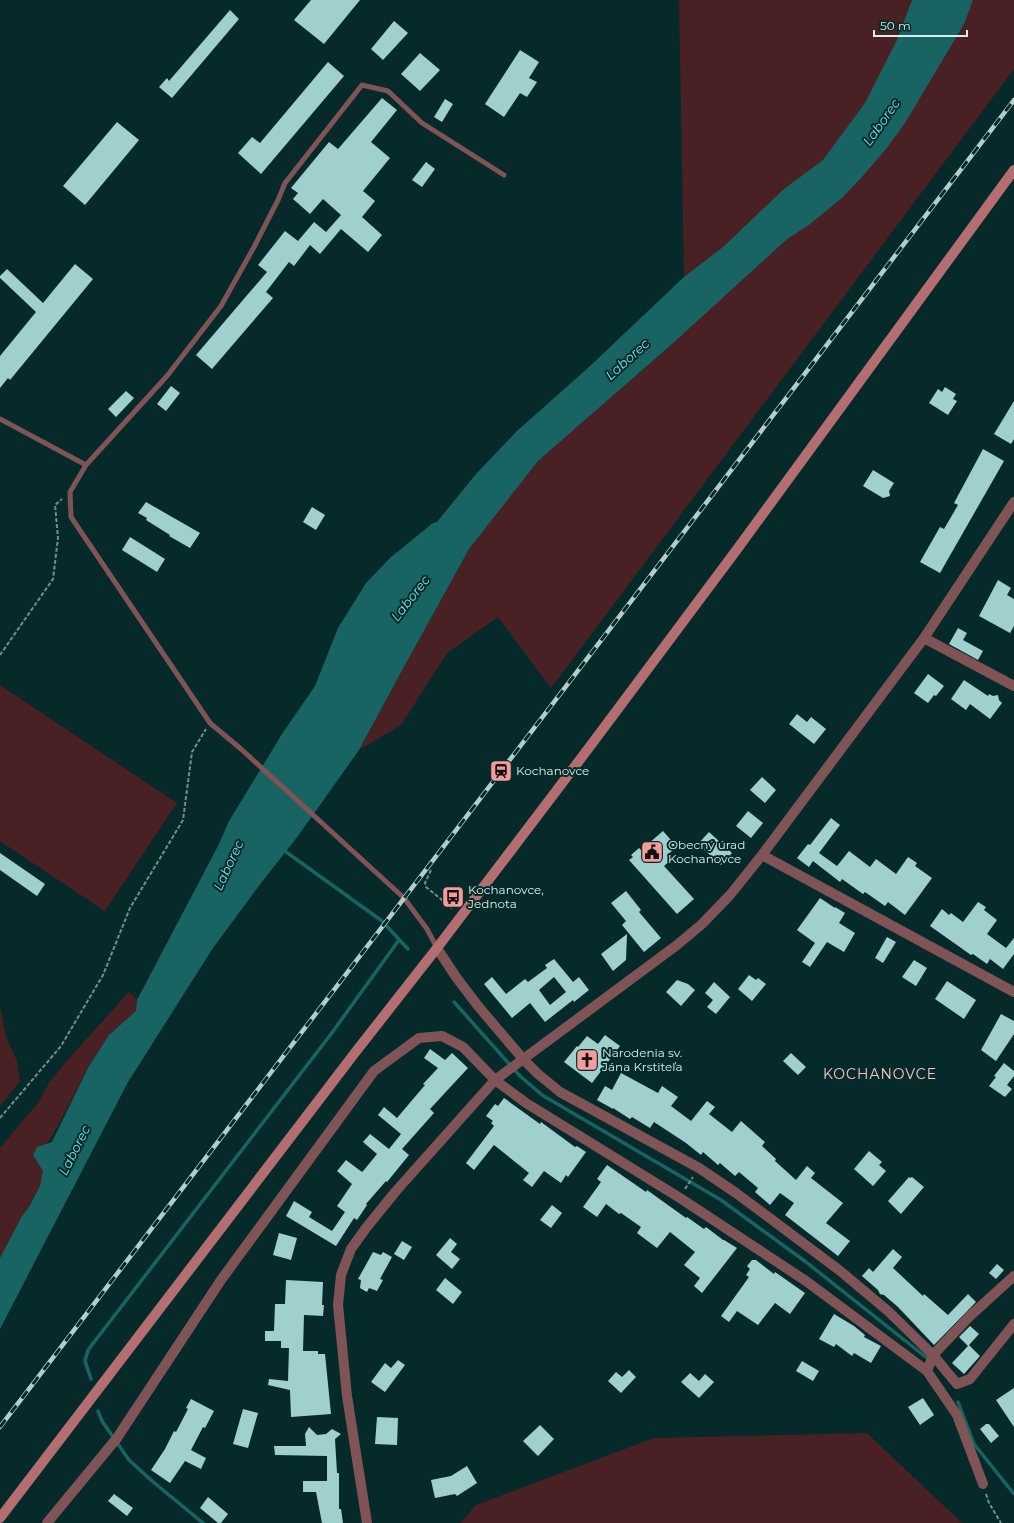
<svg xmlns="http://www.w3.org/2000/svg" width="1014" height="1523" font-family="Montserrat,sans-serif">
<rect width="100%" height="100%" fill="#062a29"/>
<!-- green -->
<path fill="#492023" d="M 679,0 L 1014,0 L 1014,69 L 551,688 L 498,617 L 447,653 L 401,725 L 359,750 L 399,676 L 469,549 L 500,509 L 538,461 L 672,344 L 684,277 Z
M 0,685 L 177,803 L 105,911 L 0,841 Z
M 129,992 L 137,1000 L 136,1011 L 109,1035 L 89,1066 L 65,1113 L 51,1138 L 46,1144 L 37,1147 L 43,1171 L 40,1186 L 0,1259 L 0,1148 L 38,1103 L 49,1083 L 70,1057 Z
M 0,1006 L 6,1037 L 17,1061 L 20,1081 L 0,1106 Z
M 867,1433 L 962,1523 L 460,1523 L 476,1505 L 654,1438 Z"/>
<!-- water -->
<path fill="#186463" d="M 912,0 L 973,0 L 964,24 L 905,123 L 886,149 L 861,178 L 842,198 L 810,224 L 786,240 L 672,344 L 538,461 L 469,549 L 399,676 L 359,750 L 298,836 L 261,883 L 213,948 L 128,1082 L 0,1329 L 0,1258 L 21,1218 L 30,1205 L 40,1186 L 43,1171 L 33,1155 L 37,1147 L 52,1142 L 89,1066 L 109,1035 L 136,1011 L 137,1000 L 219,844 L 229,821 L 282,734 L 315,686 L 338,628 L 366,583 L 391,557 L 433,523 L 437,522 L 476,474 L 517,431 L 589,367 L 684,277 L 723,247 L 784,189 L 823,160 L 865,103 L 897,40 Z"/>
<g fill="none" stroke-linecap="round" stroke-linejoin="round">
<!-- stream -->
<path stroke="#186463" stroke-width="3.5" d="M 282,849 L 382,921 L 408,949
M 454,1002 L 520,1076 L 542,1095 L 721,1200 L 806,1262 L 927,1358
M 91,1379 L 85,1361 L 88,1350 L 331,1034 L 399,940
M 958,1402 L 974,1444 L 1014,1494
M 98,1411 L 102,1421 L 129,1460 L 152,1481 L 203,1523"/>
</g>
<!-- building -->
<path fill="#a0d0ce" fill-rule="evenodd" d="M 311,0 L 360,0 L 324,44 L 294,20 Z
M 230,10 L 239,19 L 172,98 L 159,87 L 167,78 L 169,81 Z
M 394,21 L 408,33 L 383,60 L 371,49 Z
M 520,50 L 539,62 L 529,78 L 537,82 L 527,97 L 520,93 L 504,117 L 485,104 Z
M 420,53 L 440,70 L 420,91 L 401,74 Z
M 328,62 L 344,76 L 261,174 L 238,153 L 252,137 L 260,143 Z
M 382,98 L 397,110 L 371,142 L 390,158 L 363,191 L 375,201 L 362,217 L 382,235 L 368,252 L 341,229 L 320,254 L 310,245 L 294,266 L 289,262 L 266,292 L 273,298 L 212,369 L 196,355 L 267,272 L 258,265 L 285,231 L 298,241 L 314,222 L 326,232 L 341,215 L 323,199 L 310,214 L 293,199 L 298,193 L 291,188 L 329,142 L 338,149 Z
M 445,99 L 453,104 L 442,122 L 434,117 Z
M 117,122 L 139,140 L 85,205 L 63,186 Z
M 426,162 L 435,169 L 422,187 L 412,180 Z
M 75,264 L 93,279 L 10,380 L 8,378 L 0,388 L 0,356 L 36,312 L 0,278 L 0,276 L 7,269 L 43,303 Z
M 171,386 L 180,393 L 166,411 L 157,404 Z
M 945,387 L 956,394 L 953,399 L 957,401 L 948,415 L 929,403 L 938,389 L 942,392 Z
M 126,391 L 134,398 L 116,417 L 108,409 Z
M 1014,401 L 1014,439 L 1011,444 L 994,434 Z
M 983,449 L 1004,461 L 940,573 L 920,562 L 940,527 L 944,529 L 958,505 L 954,503 Z
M 873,470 L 894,483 L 889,491 L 890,496 L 883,498 L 863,486 Z
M 146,502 L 200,533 L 190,548 L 169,536 L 170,535 L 146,520 L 147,518 L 138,513 Z
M 312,507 L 325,515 L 316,530 L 303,522 Z
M 130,537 L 165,559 L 157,572 L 122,550 Z
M 998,580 L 1011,588 L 1007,595 L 1014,599 L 1014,626 L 1010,633 L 979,616 Z
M 958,628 L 967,633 L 963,640 L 983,651 L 978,660 L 949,644 Z
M 928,674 L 944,686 L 936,696 L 934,695 L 928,703 L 914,693 Z
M 964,680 L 988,696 L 989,694 L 993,696 L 998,695 L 999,700 L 1002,703 L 990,719 L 970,704 L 966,710 L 951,699 Z
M 797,714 L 807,722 L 811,717 L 826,729 L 814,744 L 789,724 Z
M 762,777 L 776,790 L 765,803 L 750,790 Z
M 748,811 L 763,823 L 751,838 L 736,826 Z
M 831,818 L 840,825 L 819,853 L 837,866 L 849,851 L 870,867 L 876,859 L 896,874 L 908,857 L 917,863 L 915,866 L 932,878 L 905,915 L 888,902 L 885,906 L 865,892 L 863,894 L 842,879 L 840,882 L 813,861 L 809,867 L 797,858 L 808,844 L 810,845 Z
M 663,831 L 677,847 L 667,855 L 671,860 L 664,866 L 694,899 L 677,914 L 629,860 L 633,857 L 631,855 L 639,848 L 641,850 Z
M 709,832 L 732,853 L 721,865 L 698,844 Z
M 0,853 L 45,884 L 37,896 L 0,870 Z
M 626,891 L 641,910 L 639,912 L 661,938 L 644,952 L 622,925 L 626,921 L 611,903 Z
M 820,898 L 835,908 L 835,907 L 845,913 L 839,923 L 855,933 L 844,952 L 827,942 L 810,967 L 802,962 L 815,943 L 797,930 Z
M 978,902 L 986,907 L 984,910 L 997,920 L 987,934 L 1006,948 L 1014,938 L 1014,954 L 1003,969 L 990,959 L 987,964 L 973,954 L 971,955 L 930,926 L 942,909 L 949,915 L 951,913 L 963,922 Z
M 627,934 L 626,960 L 613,971 L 601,954 Z
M 887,937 L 896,942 L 883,963 L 875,958 Z
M 554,959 L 573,982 L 579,977 L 589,990 L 574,1002 L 573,1000 L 545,1022 L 530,1003 L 512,1018 L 484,984 L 492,977 L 506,994 L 525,979 L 528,982 L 547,968 L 545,965 ZM 554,977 L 566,992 L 550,1005 L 539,990 Z
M 914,960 L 927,968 L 916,986 L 902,977 Z
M 749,975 L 756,980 L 758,978 L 766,984 L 752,1001 L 738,989 Z
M 677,980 L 688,984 L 695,990 L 681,1006 L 666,992 Z
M 947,981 L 976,1000 L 964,1019 L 935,999 Z
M 714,982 L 730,997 L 716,1014 L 707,1007 L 713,1000 L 705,993 Z
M 1001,1014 L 1014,1021 L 1014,1034 L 996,1061 L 981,1050 Z
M 605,1035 L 620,1046 L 592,1083 L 564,1062 L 577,1046 L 578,1047 L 587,1036 L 598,1044 Z
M 430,1049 L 445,1060 L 452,1053 L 468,1068 L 430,1109 L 434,1113 L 402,1149 L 409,1155 L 387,1182 L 386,1181 L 366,1204 L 367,1205 L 357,1220 L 354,1218 L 336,1246 L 286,1216 L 294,1201 L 312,1212 L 309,1217 L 332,1231 L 345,1212 L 337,1206 L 352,1184 L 337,1171 L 346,1160 L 362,1172 L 364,1170 L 377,1154 L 363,1142 L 370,1134 L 389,1149 L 401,1134 L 378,1115 L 384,1107 L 397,1118 L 425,1085 L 423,1084 L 438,1068 L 424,1058 Z
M 791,1053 L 806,1067 L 798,1075 L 783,1061 Z
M 1004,1063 L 1014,1071 L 1014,1076 L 1007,1085 L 1012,1089 L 1005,1097 L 989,1086 L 996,1077 L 994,1076 Z
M 621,1073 L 658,1093 L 662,1086 L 678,1097 L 671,1106 L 691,1121 L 707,1101 L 715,1107 L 709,1114 L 732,1132 L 741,1121 L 765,1142 L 762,1146 L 776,1159 L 775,1161 L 796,1180 L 807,1166 L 815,1173 L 811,1178 L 843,1203 L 826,1223 L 850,1241 L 838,1256 L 785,1215 L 794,1203 L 780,1193 L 770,1205 L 755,1192 L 758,1188 L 739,1172 L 735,1176 L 720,1163 L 718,1165 L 703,1152 L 701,1155 L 686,1143 L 654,1122 L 650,1128 L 632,1117 L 630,1119 L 613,1108 L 613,1109 L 597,1100 L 605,1086 L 612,1090 Z
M 504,1098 L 540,1124 L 541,1122 L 575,1147 L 577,1146 L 586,1152 L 568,1177 L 566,1175 L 561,1183 L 544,1171 L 532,1187 L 523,1180 L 529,1173 L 494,1145 L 474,1170 L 466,1163 L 494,1126 L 491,1123 L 493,1121 L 486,1116 L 495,1104 L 498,1106 Z
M 869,1151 L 882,1162 L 879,1165 L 886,1171 L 873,1186 L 854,1169 Z
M 607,1165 L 646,1192 L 647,1190 L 686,1218 L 687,1217 L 704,1229 L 706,1227 L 723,1240 L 724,1240 L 737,1248 L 702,1293 L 694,1286 L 700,1278 L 684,1265 L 695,1252 L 670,1232 L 657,1248 L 637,1233 L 641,1227 L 621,1213 L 619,1214 L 606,1204 L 597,1217 L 583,1207 L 601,1182 L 597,1179 Z
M 909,1177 L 910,1178 L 912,1177 L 924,1187 L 901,1214 L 888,1201 Z
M 552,1205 L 562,1213 L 551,1228 L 540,1220 Z
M 279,1233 L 297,1238 L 291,1260 L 273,1255 Z
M 450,1238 L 457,1244 L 451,1252 L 460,1259 L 452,1269 L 436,1255 Z
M 402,1241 L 412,1247 L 404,1260 L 394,1254 Z
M 893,1249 L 902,1257 L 893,1268 L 923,1296 L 924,1294 L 948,1315 L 968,1294 L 976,1302 L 934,1345 L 898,1307 L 884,1295 L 880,1294 L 878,1290 L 862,1276 L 869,1268 L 873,1272 Z
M 373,1252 L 381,1255 L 383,1252 L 392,1257 L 380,1279 L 383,1280 L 377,1291 L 369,1288 L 367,1292 L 360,1288 L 361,1280 L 358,1279 Z
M 752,1260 L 756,1260 L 774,1274 L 775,1272 L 805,1293 L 790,1314 L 775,1303 L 758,1325 L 737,1311 L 729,1322 L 721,1316 L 749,1277 L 746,1275 L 750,1269 L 747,1266 Z
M 997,1264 L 1004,1270 L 996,1279 L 989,1273 Z
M 445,1278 L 462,1292 L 453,1304 L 436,1290 Z
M 286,1280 L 323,1282 L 322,1305 L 324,1305 L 323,1316 L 304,1315 L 303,1351 L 318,1351 L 318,1354 L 325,1354 L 331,1414 L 291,1417 L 290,1390 L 268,1385 L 269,1379 L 288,1381 L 289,1348 L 281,1348 L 281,1341 L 265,1341 L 265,1331 L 274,1331 L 275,1304 L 285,1304 Z
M 834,1314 L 854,1326 L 865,1335 L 864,1337 L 881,1346 L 871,1363 L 854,1353 L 852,1356 L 836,1344 L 834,1347 L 819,1339 Z
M 970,1326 L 979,1334 L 969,1345 L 980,1356 L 964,1374 L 952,1363 L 968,1346 L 959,1337 Z
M 398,1360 L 405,1365 L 385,1392 L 371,1382 L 385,1363 L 391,1368 Z
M 802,1361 L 819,1371 L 813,1381 L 796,1371 Z
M 629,1370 L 636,1377 L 621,1393 L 608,1381 L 616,1372 L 622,1377 Z
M 690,1373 L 699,1381 L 705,1374 L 714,1382 L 699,1398 L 681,1382 Z
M 1014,1388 L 1014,1427 L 996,1400 Z
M 923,1398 L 934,1415 L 920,1425 L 908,1407 Z
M 191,1399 L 214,1411 L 205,1428 L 203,1427 L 191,1450 L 206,1458 L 201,1469 L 185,1461 L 170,1483 L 151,1470 L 165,1449 L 174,1431 L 176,1432 L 188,1409 L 186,1408 Z
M 243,1409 L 258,1413 L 248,1448 L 233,1444 Z
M 377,1417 L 398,1418 L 397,1445 L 375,1444 Z
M 986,1424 L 989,1424 L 999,1436 L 991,1443 L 980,1429 Z
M 540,1425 L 554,1439 L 538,1456 L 523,1441 Z
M 309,1427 L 317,1435 L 326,1434 L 332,1429 L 341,1434 L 335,1439 L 337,1473 L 339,1473 L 339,1509 L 341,1509 L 343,1523 L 322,1523 L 316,1492 L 303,1492 L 303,1481 L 327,1481 L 327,1456 L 275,1455 L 274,1446 L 306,1446 L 305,1434 Z
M 467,1466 L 477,1483 L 457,1496 L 455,1494 L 435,1498 L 431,1480 L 451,1476 Z
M 114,1494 L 133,1508 L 127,1516 L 108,1501 Z
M 208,1497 L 228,1514 L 221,1523 L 218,1523 L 200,1508 Z"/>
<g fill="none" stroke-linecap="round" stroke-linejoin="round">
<!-- path -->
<path stroke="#718f8e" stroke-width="2" stroke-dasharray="4 2" stroke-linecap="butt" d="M 0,655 L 53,579 L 58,538 L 55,505 L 62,499
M 431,870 L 425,883 L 426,887 L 453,909
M 0,1118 L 61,1046 L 103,975 L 130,908 L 183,820 L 192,752 L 206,729
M 685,1189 L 693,1177
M 986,1494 L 989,1503 L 1001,1523"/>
<!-- lane -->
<path stroke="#805456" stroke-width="5" d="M 0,419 L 86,465
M 437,948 L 427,929 L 404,898 L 241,749 L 210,723 L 71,517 L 70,492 L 86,465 L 167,376 L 221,306 L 254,247 L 278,200 L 285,183 L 362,85 L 388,91 L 422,123 L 504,175"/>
<!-- street -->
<path stroke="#805456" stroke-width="10" d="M 924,638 L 1014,686
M 762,855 L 1014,992
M 437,948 L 456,977 L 478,1006 L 523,1059 L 538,1074 L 560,1092 L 699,1168 L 736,1193 L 771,1219 L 839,1270 L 888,1311 L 933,1355 L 957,1384 L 970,1379 L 1014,1324
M 927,1371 L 933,1355 L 970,1316 L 1014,1276
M 47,1523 L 117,1438 L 221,1280 L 374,1071 L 419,1038 L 442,1036 L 463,1047 L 495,1080 L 526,1103 L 680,1198 L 806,1281 L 927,1371 L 957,1415 L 983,1484
M 367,1523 L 347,1396 L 338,1305 L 341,1275 L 351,1249 L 366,1228 L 396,1191 L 495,1080 L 677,945 L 702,924 L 730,895 L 762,855 L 924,638 L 1014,502"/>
<!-- secondary -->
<path stroke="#b46e71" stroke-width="10" d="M 0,1518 L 354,1054 L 437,948 L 588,749 L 738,548 L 1014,170"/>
<!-- rail casing -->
<g stroke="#b3cdcc" stroke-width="4.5">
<path id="rail" d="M 0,1427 L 1014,100"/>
</g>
<!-- rail -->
<use href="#rail" stroke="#062a29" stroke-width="3" stroke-dasharray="9" stroke-linecap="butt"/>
</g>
<!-- icons -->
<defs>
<g id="station-square" transform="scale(1.15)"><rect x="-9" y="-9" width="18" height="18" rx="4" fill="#f59b9e" stroke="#062a29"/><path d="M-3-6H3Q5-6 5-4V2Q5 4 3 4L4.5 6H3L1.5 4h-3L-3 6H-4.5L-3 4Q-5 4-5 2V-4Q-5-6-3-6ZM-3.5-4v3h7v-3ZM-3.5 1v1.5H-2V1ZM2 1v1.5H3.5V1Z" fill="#111"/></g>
<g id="civic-square" transform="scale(1.15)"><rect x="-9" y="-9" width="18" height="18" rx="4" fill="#f59b9e" stroke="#062a29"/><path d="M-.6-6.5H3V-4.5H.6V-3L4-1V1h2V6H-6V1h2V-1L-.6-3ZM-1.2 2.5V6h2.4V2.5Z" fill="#111"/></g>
<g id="bus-square" transform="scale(1.15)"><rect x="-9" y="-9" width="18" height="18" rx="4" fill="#f59b9e" stroke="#062a29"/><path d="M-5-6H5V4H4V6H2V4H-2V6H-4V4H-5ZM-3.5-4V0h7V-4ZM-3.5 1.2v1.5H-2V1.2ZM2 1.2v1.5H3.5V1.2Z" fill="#111"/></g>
<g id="church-square" transform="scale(1.15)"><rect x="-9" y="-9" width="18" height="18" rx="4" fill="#f59b9e" stroke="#062a29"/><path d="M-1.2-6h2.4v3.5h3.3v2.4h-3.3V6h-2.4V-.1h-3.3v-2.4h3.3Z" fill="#111"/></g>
</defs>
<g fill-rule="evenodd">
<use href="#station-square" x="501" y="771"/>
<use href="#civic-square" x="652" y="852"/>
<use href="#bus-square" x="453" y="897"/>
<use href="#church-square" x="587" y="1060"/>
</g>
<g text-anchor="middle" stroke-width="4" stroke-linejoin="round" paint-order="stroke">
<!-- poi labels -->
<g font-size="12" fill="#d6eeed" stroke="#062a29" text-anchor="start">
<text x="516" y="775">Kochanovce</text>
<text x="668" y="849">Obecný úrad<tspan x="668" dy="14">Kochanovce</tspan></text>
<text x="468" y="894">Kochanovce,<tspan x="468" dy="14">Jednota</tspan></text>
<text x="602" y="1057">Narodenia sv.<tspan x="602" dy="14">Jána Krstiteľa</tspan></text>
</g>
<!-- water labels -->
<g font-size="13" font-style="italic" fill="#78e4e1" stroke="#062a29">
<text transform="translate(881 122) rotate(-55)" y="5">Laborec</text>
<text transform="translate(627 359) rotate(-42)" y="5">Laborec</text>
<text transform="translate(410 598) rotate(-52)" y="5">Laborec</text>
<text transform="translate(228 865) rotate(-65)" y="5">Laborec</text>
<text transform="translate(74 1150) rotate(-63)" y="5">Laborec</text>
</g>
<!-- quarter labels -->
<g font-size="14" letter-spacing="1" fill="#fac5c6" stroke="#062a29">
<text x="880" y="1079">KOCHANOVCE</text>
</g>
</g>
<!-- scale -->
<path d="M874 30v6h93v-6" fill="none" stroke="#d6eeed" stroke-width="2"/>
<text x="880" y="30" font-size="12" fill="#d6eeed" stroke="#062a29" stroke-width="3" paint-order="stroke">50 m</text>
</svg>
